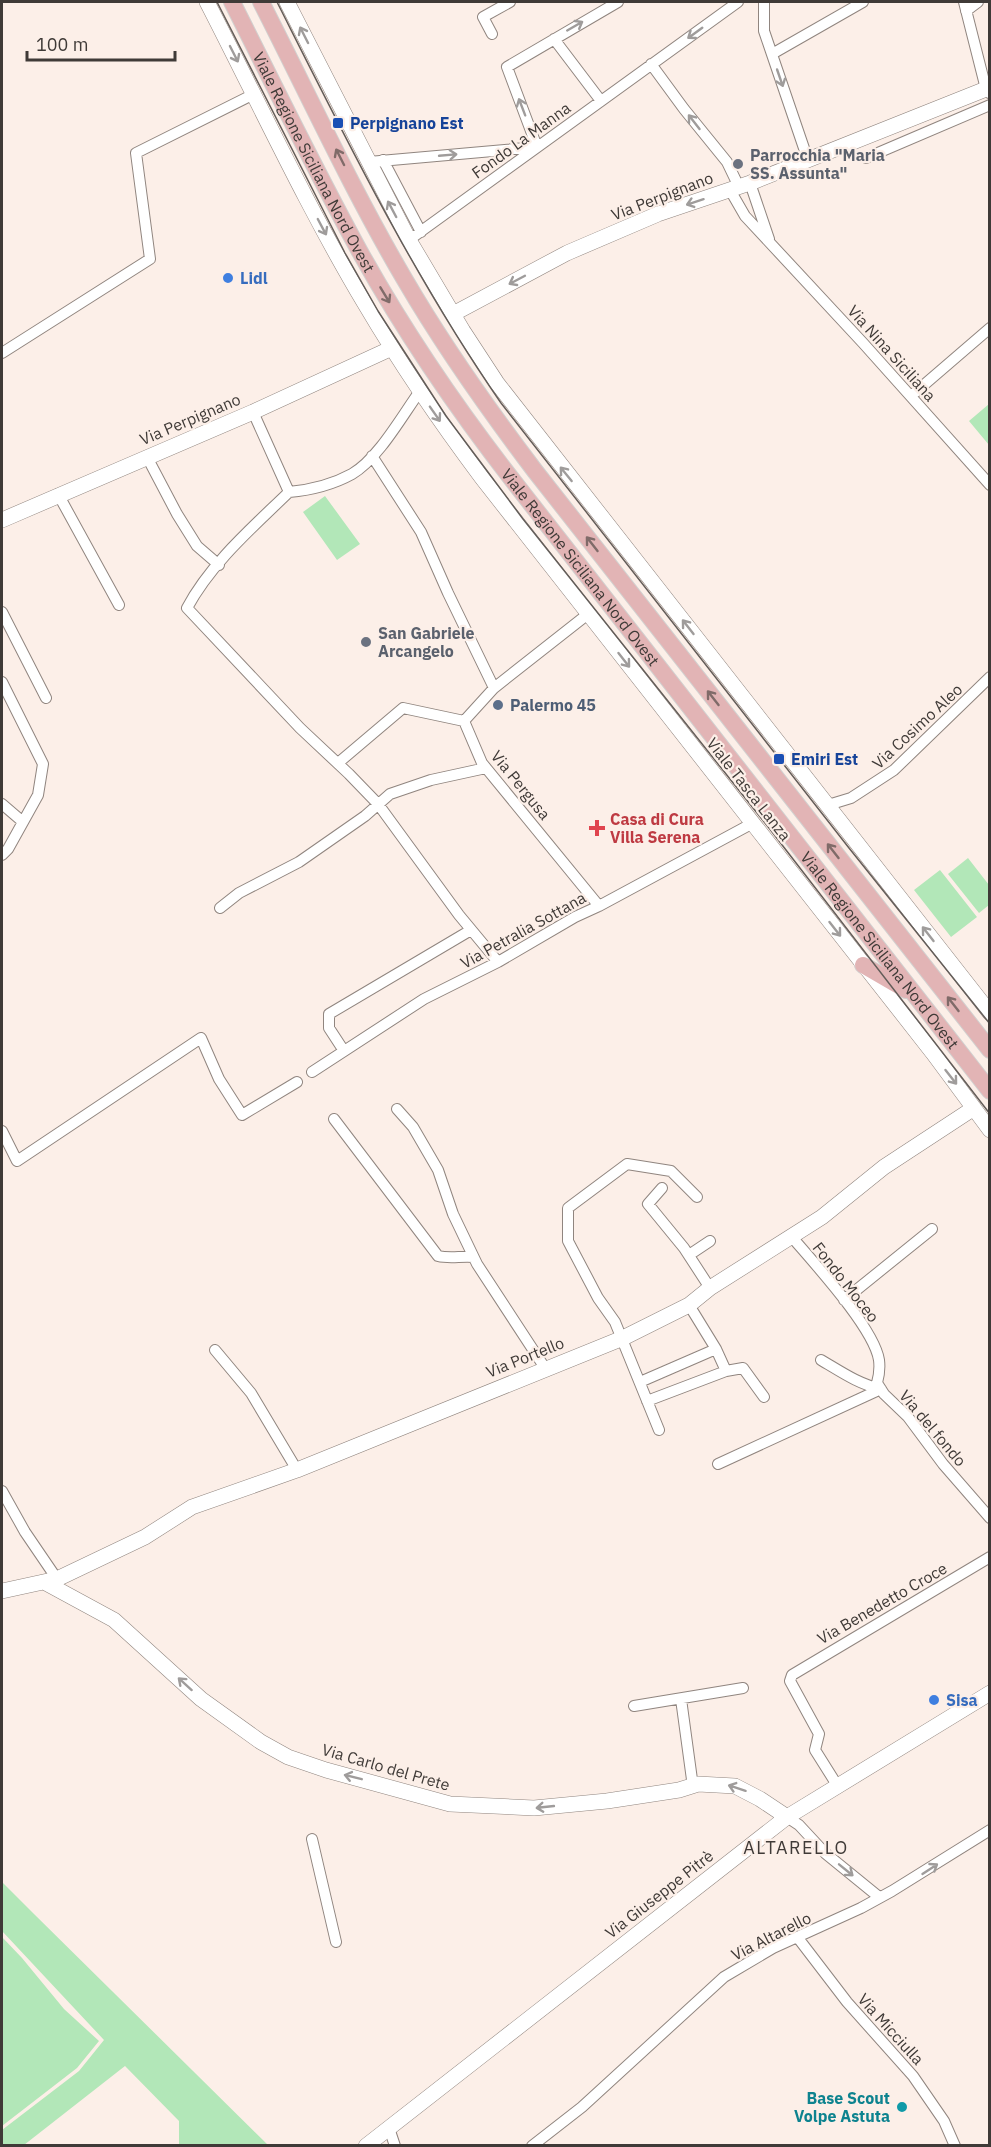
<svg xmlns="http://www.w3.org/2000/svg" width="991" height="2147" font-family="'IBM Plex Sans',sans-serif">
<rect width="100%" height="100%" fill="#fcefe8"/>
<!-- green -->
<path fill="#b2e7b8" d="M 989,404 L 990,404 L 989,445 L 969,421 Z
M 325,496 L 360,544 L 337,560 L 303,512 Z
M 968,858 L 989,885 L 989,905 L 979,913 L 948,874 Z
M 940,870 L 977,917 L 951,937 L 914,890 Z
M 2,1882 L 34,1914 L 268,2145 L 179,2145 L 179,2121 L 125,2066 L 24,2145 L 2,2145 L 2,2130 L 79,2071 L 104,2040 L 2,1931 Z
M 2,1937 L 22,1958 L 64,2009 L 99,2041 L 77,2068 L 2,2126 Z"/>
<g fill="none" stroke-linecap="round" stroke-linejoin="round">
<!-- street casing -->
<g stroke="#90857f" stroke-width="12">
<path id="street" d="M 764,2 L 764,31 L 808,160
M 964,2 L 986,89 L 989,93
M 966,11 L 978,2
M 492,34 L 483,17 L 510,2
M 554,39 L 601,101
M 772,54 L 863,2
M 651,64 L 684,109 L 727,162 L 739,187
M 866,158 L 990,105
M 383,160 L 421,232
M 369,162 L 537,147 L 507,67 L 618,2
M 750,183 L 769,239
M 730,190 L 745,216 L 863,343 L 990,485
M 409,240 L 738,2
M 2,353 L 150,259 L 136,153 L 254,94
M 911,396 L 990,328
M 253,412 L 289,492 C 311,490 332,485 352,474 C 378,459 402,416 420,391
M 372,456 L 421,532 L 448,593 L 494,688
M 147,457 L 177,514 L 197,546 L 219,565
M 289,492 C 253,527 211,563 187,608 L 300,728 L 349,774 L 378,804 L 459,915 L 498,962
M 58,494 L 119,605
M 2,612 L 46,698
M 588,614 L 494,688 L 464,721 L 482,763 L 599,906
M 2,682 L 43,764 L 38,795 L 8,849 L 2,855
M 338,763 L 403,708 L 464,721
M 2,804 L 23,822
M 828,805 L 851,798 L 894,770 L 990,677
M 220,908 L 239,893 L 299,862 L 365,816 L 390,794 L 431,780 L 486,768
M 344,1051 L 329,1028 L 329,1014 L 471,930
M 312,1072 L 424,999 L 498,962 L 575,917 L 599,906 L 753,823
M 397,1109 L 413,1127 L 438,1170 L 453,1214 L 477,1264 L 545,1368
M 334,1119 L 438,1256 C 450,1259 460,1256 473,1257
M 2,1131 L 17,1161 L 201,1038 L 219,1079 L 242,1115 L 297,1082
M 662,1188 L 648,1204 L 684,1248 L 710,1288
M 791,1236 C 814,1263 874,1328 879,1360 C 880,1368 879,1376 877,1383 L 884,1394 L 908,1417 L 943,1464 L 990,1518
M 689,1255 L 710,1241
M 844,1300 L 932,1229
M 689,1305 L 716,1349 L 726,1371 L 743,1368 L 764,1397
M 215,1350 L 251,1393 L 297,1470
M 821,1360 C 840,1371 858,1384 881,1389
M 640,1382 L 716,1349
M 647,1401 L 726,1371
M 659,1430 L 615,1322 L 598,1298 L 568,1241 L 568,1208 L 627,1164 L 671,1171 L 697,1197
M 718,1464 L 881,1389
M 2,1491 L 25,1532 L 57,1579
M 681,1699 L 693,1787
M 634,1706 L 743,1688
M 837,1785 L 815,1750 L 819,1734 L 790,1681 L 792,1675 L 990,1557
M 787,1817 L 799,1825 L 825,1853 L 879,1897
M 312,1839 L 336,1942
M 798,1938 L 847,2002 L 913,2076 L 944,2121 L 955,2146
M 389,2128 L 395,2146
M 532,2146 L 582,2107 L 724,1977 L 773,1948 L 861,1908 L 892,1891 L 990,1830"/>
</g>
<!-- secondary casing -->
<g stroke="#90857f" stroke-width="16">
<path id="secondary" d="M 207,2 C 259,103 307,207 365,304 C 401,365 440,422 482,478 L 933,1053 L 990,1130
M 287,2 L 409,240 L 463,331 L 497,383 L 990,1013
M 453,314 L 567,253 L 658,214 L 750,183 L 986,89 L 990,86
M 2,520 L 253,412 L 392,348
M 44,1582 L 114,1620 L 201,1699 L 261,1742 L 288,1757 L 326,1770 L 450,1804 L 534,1808 L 607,1801 L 679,1790 L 698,1784 L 735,1786 L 760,1799 L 787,1817
M 2,1591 L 57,1579 L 145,1537 L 192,1507 L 297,1470 L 623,1338 L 689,1305 L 710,1288 L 822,1217 L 884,1167 L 974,1108
M 366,2146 L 787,1817 L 990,1693"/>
</g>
<!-- primary casing -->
<g stroke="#d1d0cf" stroke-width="18">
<g id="primary">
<path id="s1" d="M 232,2 C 274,85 315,170 360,252 C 405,333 457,409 514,482 L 990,1091"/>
<path d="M 261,2 C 308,94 352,190 405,280 C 444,347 488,409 535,471 L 990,1050"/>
<path d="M 863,965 L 906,990"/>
</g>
</g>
<!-- street -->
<use href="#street" stroke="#fff" stroke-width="10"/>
<!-- secondary -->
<use href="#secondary" stroke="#fff" stroke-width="15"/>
<!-- primary -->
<use href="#primary" stroke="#e2b4b5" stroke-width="16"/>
<!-- tram -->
<path stroke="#635d59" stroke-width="1.5" d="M 217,2 L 345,253 L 378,311 L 446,416 L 523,519 L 769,828 L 990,1114
M 277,2 C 346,139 413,276 501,403 L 849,848 L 990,1024"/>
</g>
<!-- one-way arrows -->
<defs><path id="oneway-shaft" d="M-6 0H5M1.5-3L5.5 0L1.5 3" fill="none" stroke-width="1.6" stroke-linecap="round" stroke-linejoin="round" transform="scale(1.5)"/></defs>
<g stroke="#9f9c9b">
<use href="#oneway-shaft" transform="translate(575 26) rotate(-30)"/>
<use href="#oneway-shaft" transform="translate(695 33) rotate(144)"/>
<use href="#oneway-shaft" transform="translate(304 35) rotate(-117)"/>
<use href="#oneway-shaft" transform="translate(234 54) rotate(63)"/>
<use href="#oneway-shaft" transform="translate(780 78) rotate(71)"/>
<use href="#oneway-shaft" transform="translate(522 107) rotate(-111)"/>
<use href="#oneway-shaft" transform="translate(694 122) rotate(-128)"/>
<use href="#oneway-shaft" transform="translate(448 155) rotate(-5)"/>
<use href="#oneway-shaft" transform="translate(695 202) rotate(162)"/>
<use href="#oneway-shaft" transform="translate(392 209) rotate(-118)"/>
<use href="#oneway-shaft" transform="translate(322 227) rotate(62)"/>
<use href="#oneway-shaft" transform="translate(517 280) rotate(152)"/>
<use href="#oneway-shaft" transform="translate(435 414) rotate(55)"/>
<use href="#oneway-shaft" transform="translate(566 474) rotate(-129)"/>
<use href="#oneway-shaft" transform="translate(688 627) rotate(-128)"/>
<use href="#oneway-shaft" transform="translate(624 660) rotate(52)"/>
<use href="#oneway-shaft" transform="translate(835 929) rotate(52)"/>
<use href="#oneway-shaft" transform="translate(928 934) rotate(-128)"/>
<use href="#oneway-shaft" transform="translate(951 1077) rotate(52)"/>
<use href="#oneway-shaft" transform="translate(185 1684) rotate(-138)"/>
<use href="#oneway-shaft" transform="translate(353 1777) rotate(-166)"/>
<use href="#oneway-shaft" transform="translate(737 1788) rotate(-162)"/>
<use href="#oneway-shaft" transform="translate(545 1807) rotate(174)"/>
<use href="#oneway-shaft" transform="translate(930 1869) rotate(-33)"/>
<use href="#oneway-shaft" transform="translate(846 1870) rotate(39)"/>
</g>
<g stroke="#806b69">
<use href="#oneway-shaft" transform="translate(340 157) rotate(-117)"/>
<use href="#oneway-shaft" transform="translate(385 295) rotate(59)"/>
<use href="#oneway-shaft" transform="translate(592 544) rotate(-128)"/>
<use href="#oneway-shaft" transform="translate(713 698) rotate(-128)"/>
<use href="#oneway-shaft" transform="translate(833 851) rotate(-128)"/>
<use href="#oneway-shaft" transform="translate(953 1004) rotate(-128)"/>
</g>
<!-- markers -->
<g fill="#1a4fb4" stroke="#fcefe8" stroke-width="2">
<rect x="332" y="117" width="12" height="12" rx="3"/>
<rect x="773" y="753" width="12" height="12" rx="3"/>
</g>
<g fill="#6b7280" stroke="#fcefe8" stroke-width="2">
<circle cx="738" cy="164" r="6"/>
<circle cx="366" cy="642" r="6"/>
</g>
<g fill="#3f7fe0" stroke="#fcefe8" stroke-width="2">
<circle cx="228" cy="278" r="6"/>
<circle cx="934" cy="1700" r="6"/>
</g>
<circle fill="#5c6f8a" stroke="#fcefe8" stroke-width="2" cx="498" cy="705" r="6"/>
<path fill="#e0444e" stroke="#fcefe8" stroke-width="2" d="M594 819h6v6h6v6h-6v6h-6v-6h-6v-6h6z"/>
<circle fill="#0f9aa8" stroke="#fcefe8" stroke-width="2" cx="902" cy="2107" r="6"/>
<g text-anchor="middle" stroke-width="4.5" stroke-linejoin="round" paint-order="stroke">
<!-- transit labels -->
<g font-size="16" font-weight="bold" fill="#164399" stroke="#fcefe8" text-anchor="start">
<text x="350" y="129">Perpignano Est</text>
<text x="791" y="765">Emiri Est</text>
</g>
<!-- street labels -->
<g font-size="16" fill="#3f3a37" stroke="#fcefe8">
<text transform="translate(521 140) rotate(-36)" y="6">Fondo La Manna</text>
<text dy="6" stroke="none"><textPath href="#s1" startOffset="180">Viale Regione Siciliana Nord Ovest</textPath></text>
<text transform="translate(662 196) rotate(-21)" y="6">Via Perpignano</text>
<text transform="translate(892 353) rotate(48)" y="6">Via Nina Siciliana</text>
<text transform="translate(190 419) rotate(-23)" y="6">Via Perpignano</text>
<text dy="6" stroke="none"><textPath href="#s1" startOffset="666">Viale Regione Siciliana Nord Ovest</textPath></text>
<text transform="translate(917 726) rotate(-43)" y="6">Via Cosimo Aleo</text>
<text transform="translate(521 785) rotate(51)" y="6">Via Pergusa</text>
<text transform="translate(749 789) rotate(52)" y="6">Viale Tasca Lanza</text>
<text transform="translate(523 930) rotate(-29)" y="6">Via Petralia Sottana</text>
<text dy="6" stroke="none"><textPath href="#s1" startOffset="1152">Viale Regione Siciliana Nord Ovest</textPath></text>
<text transform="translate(846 1282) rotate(52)" y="6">Fondo Moceo</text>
<text transform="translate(525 1357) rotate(-22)" y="6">Via Portello</text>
<text transform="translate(933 1428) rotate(50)" y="6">Via del fondo</text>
<text transform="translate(882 1603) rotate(-30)" y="6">Via Benedetto Croce</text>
<text transform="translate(386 1767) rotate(16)" y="6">Via Carlo del Prete</text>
<text transform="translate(659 1894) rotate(-38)" y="6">Via Giuseppe Pitrè</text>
<text transform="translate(771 1936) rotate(-27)" y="6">Via Altarello</text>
<text transform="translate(891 2029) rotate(48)" y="6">Via Micciulla</text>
</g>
<!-- worship labels -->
<g font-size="16" font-weight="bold" fill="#5b616d" stroke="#fcefe8" text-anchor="start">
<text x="750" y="161">Parrocchia "Maria<tspan x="750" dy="18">SS. Assunta"</tspan></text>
<text x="378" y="639">San Gabriele<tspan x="378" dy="18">Arcangelo</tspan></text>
</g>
<!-- shop labels -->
<g font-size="16" font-weight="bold" fill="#366cbe" stroke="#fcefe8" text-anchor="start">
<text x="240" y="284">Lidl</text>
<text x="946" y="1706">Sisa</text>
</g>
<!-- service labels -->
<g font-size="16" font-weight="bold" fill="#4e5e75" stroke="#fcefe8" text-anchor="start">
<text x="510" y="711">Palermo 45</text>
</g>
<!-- health labels -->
<g font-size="16" font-weight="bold" fill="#be3a42" stroke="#fcefe8" text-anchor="start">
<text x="610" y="825">Casa di Cura<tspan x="610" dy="18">Villa Serena</tspan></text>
</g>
<!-- culture labels -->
<g font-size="16" font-weight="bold" fill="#0d838f" stroke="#fcefe8" text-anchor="end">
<text x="890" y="2104">Base Scout<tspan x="890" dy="18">Volpe Astuta</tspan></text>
</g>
<!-- neighbourhood labels -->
<g font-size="18" letter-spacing="1.5" fill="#3f3a37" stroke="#fcefe8">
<text x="796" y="1854">ALTARELLO</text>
</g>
</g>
<!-- border -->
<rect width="991" height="2147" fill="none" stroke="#3f3a37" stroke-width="6"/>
<!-- scale -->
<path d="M27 51v9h148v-9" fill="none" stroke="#3f3a37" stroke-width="3"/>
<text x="36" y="51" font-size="18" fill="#3f3a37" stroke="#fcefe8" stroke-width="4.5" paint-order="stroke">100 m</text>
</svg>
